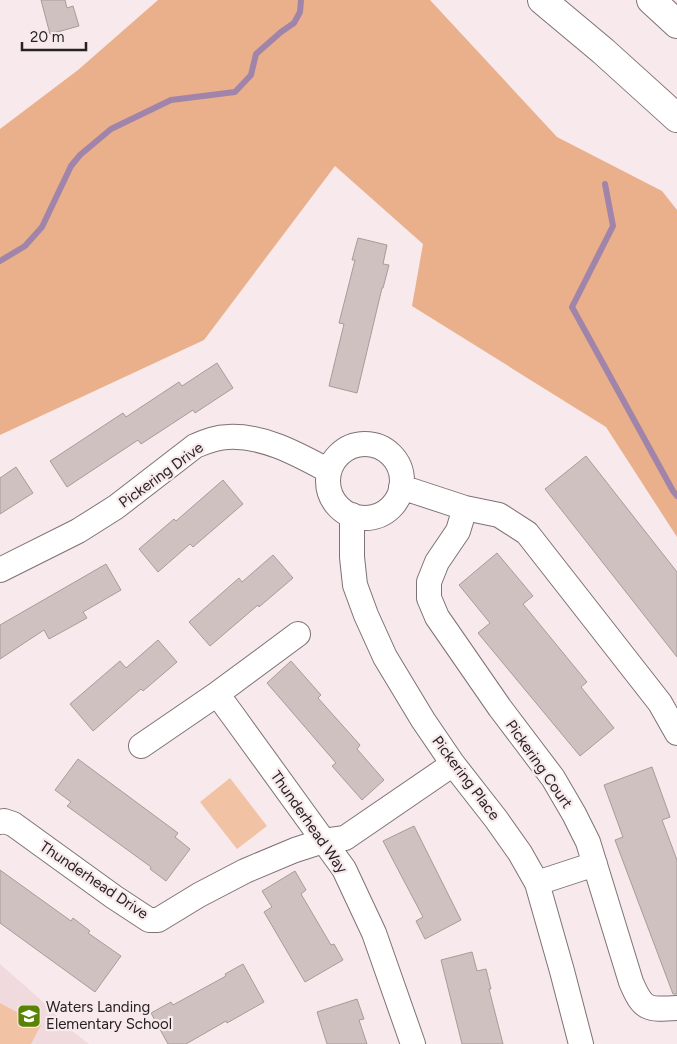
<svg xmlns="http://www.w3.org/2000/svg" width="677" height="1044" font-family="Figtree,sans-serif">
<rect width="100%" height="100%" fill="#f7e9ec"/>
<!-- built -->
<path fill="#f0dade" d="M 0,964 L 42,1001 L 72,1031 L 89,1044 L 0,1044 Z"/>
<!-- green -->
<path fill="#f2c2a4" d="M 230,778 L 267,826 L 237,849 L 200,802 Z
M 0,1003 L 41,1025 L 31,1044 L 0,1044 Z"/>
<!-- forest -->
<path fill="#e9b08b" d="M 158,0 L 430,0 L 557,137 L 662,191 L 677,210 L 677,537 L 606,427 L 412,306 L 423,244 L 335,166 L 204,340 L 0,435 L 0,129 L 78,70 Z"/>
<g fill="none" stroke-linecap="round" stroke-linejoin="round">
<!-- stream -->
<path stroke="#a084aa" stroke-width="6" d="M 605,184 L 613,226 L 572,307 L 673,491 L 677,496
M 0,261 L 25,246 L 42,227 L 71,166 L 80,155 L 111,129 L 171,100 L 235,92 L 251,75 L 256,54 L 281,32 L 294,23 L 300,12 L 301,0"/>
</g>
<!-- building -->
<path fill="#cfc1bf" stroke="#a89b98" d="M 41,0 L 65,0 L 67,8 L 73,6 L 79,26 L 50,34 Z
M 358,238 L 387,245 L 383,264 L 389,265 L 383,288 L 382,288 L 357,393 L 329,386 L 344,324 L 339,323 L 355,260 L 352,260 Z
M 217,363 L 233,388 L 195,413 L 193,410 L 141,444 L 138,440 L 67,487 L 50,461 L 123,413 L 126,417 L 179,382 L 182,386 Z
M 586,456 L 677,572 L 677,657 L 545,489 Z
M 16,467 L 33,493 L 0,514 L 0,478 Z
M 223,480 L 243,504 L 193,547 L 190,544 L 158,572 L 139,549 L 174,519 L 176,521 Z
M 497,553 L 533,596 L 523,604 L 587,682 L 581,687 L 614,728 L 580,756 L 478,633 L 490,623 L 459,585 Z
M 273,555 L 293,578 L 259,607 L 258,605 L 210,646 L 189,622 L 239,578 L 242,582 Z
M 106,564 L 121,590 L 83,612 L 87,618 L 49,639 L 44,630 L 0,659 L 0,625 Z
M 158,640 L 177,662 L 143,691 L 141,689 L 93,731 L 70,704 L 120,661 L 126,668 Z
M 291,661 L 321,695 L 318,698 L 360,745 L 357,749 L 384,780 L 362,800 L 332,766 L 336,763 L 267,683 Z
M 78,759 L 178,833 L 175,837 L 190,849 L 166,881 L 150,869 L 151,867 L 67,806 L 71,802 L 55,790 Z
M 652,767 L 670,817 L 662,820 L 677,860 L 677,994 L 673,994 L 615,840 L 623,837 L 604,785 Z
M 414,826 L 461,920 L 425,939 L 416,921 L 423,917 L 383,841 Z
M 0,870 L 71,921 L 73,918 L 90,931 L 88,933 L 121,956 L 95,992 L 0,923 Z
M 295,871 L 306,890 L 301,894 L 331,945 L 334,944 L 343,960 L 305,982 L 264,912 L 272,907 L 262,891 Z
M 472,952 L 477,971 L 486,969 L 491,989 L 489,989 L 503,1044 L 462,1044 L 441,960 Z
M 243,964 L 264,1002 L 227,1023 L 226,1021 L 186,1044 L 168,1044 L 151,1013 L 171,1002 L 173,1005 L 226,976 L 225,974 Z
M 357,999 L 364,1019 L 359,1020 L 367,1044 L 327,1044 L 317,1012 Z"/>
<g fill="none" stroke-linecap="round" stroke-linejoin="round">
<!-- minor casing -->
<g stroke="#7e7274" stroke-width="26">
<path id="minor" d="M328 481a37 37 0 1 1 74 0a37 37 0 1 1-74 0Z
M 401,487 L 465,508 L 499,515 L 527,533 L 660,703 L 677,733
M 465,508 L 458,531 L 437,562 L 429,582 L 429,598 L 437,617 L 500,708 L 553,778 L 574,814 L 588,842 L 631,982 C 643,1010 647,1010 677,1008
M 352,515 L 352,557 L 355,585 L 366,615 L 385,657 L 423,720 L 453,764 L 496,819 L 520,853 L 537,883 L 562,971 L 581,1044
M 0,570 L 78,531 L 116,507 L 195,446 C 205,442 216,437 228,437 C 264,435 299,455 329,471
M 217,694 L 234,717 L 344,869 L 374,933 L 413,1044
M 141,746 L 217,694 L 298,634
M 0,822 L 4,821 L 13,824 L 114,897 L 149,920 L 158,920 L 199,895 L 245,871 L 295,850 L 323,841 L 345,838 L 453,764
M 537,883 L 595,864"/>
</g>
<!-- major casing -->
<g stroke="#7e7274" stroke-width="30">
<path id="major" d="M 542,0 L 603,51 L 677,118
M 651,0 L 677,24"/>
</g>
<!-- minor -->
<use href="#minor" stroke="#fff" stroke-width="24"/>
<!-- major -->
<use href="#major" stroke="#fff" stroke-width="28"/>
</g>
<!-- icons -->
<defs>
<g id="school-square" transform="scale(1.25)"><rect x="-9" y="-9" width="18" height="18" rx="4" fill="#5a8204" stroke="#f7e9ec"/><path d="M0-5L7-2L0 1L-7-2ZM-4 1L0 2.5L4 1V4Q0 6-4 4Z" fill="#fff"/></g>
</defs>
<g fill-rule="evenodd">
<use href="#school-square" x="29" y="1016"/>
</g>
<g text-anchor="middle" stroke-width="4.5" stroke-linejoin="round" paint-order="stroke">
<!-- street labels -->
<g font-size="15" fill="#262122" stroke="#f7e9ec">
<text transform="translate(161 475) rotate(-36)" y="5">Pickering Drive</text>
<text transform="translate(539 764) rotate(55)" y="5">Pickering Court</text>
<text transform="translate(466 778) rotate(53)" y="5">Pickering Place</text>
<text transform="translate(309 822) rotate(55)" y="5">Thunderhead Way</text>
<text transform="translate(94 880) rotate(34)" y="5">Thunderhead Drive</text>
</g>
<!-- poi labels -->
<g font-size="15" fill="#262122" stroke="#f7e9ec" text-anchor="start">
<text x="46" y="1012">Waters Landing<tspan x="46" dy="17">Elementary School</tspan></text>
</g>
</g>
<!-- scale -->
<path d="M22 42v8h64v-8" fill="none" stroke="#262122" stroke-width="2.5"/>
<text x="30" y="42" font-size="15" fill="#262122" stroke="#f7e9ec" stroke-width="4" paint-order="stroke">20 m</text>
</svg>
